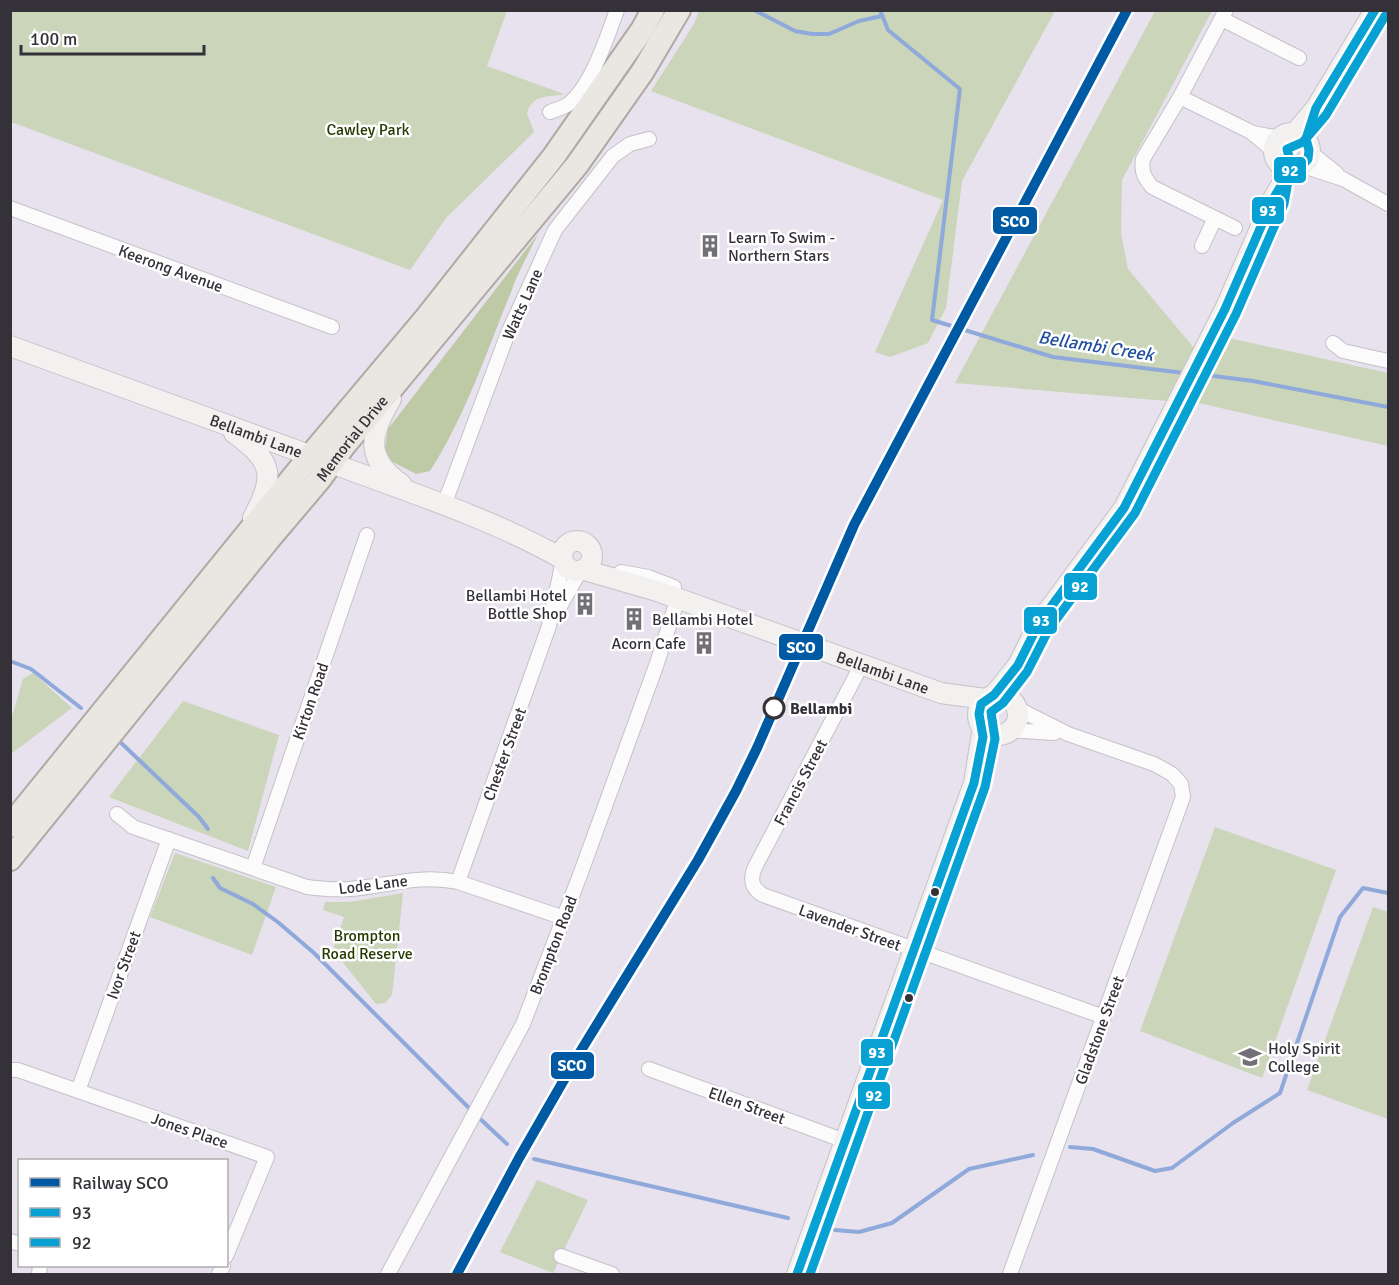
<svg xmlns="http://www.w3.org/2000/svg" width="1399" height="1285" font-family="Signika,sans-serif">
<rect width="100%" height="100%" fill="#e7e2ed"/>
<!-- green -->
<path fill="#cad5b9" d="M 10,11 L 507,11 L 487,66 L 564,94 C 548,98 533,93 527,113 L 534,132 L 446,218 L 410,270 L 11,122 Z
M 699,11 L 1055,11 L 962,181 L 946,308 L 928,343 L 890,357 L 875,352 L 943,200 L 651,91 L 694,24 Z
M 1155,11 L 1212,11 L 1122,180 L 1121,233 L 1128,269 L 1194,348 L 1167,401 L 955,383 Z
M 1224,337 L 1388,373 L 1388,446 L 1190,401 Z
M 33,673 L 72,708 L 11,754 L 11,720 L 23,679 Z
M 183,701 L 279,735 L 248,851 L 109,797 Z
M 1215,827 L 1336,870 L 1262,1078 L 1140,1031 Z
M 175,853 L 276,887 L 252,955 L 150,917 Z
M 403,893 L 392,995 L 385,1003 L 376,1004 L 333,950 L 344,917 L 323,910 L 325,902 L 350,902 Z
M 1373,907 L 1388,912 L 1388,1119 L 1307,1090 Z
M 537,1180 L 588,1200 L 553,1273 L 500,1252 Z"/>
<!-- forest -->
<path fill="#bdcaa5" d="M 538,234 C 529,253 518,272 511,292 C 486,353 466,415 430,471 L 416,474 L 391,461 L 385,448 L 388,429 Z"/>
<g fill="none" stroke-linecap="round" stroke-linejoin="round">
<!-- stream -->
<path stroke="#8fa9da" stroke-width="4" d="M 754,10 L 795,31 L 812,34 L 829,34 L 859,21 L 882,16
M 880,10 L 888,30 L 960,89 L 932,320 L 1053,357 L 1184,373
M 1198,374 L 1253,381 L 1388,407
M 10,661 L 31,669 L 81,708
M 117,739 L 199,817 L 208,829
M 213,878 L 220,888 L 253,904 L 279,923 L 314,953 L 472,1111
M 477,1116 L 507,1144
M 1070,1147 L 1093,1149 L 1155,1171 L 1172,1168 L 1233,1123 L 1280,1093 L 1340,917 L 1363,888 L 1388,893
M 534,1159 L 788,1218
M 835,1230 L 859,1232 L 892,1223 L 969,1169 L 1033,1155"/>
<!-- minor casing -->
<g stroke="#c5c1c9" stroke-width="16">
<path id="minor" d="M 1226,10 L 1180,97 L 1143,159 C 1141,172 1144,177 1152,187 L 1235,228
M 1222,19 L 1299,58
M 1180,97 L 1251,132 L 1274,151
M 550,112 C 555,110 562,108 567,105 C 591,88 607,37 617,10
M 1253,133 L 1280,138
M 1310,152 L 1337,174
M 1303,166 L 1343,179 L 1388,204
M 10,208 L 332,327
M 1202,246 L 1215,218
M 1333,343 L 1343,351 L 1388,361
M 444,505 L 508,333 L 555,230 L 613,156 L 630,144 L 649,139
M 621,572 L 648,577 L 674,587
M 559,608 L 580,571
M 862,664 L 755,867 C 750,879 751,888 763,895 L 1104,1017
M 1010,730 L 1054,733
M 117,814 L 133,827 L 307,887 C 322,889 335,890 350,889 C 388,886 418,874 458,882 L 564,918
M 253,868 L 367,535
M 458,882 L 549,626 L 563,561
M 649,1069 L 845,1141
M 10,1070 L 18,1070 L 267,1157 L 226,1256
M 78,1091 L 169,839
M 10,1241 L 20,1244
M 561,1256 L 612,1274
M 39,1274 L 40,1266
M 219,1274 L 223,1266
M 388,1274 L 523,1024 L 580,875 L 656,666 L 678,598
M 1010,1274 L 1183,797 L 1181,784 L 1172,774 L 1154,764 L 1068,734 L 1016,708"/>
</g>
<!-- secondary casing -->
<g stroke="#c5c1c9" stroke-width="22">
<g id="secondary">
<path d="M 1295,133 L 1316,108 L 1375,10"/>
<circle cx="1292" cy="151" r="18"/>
<path id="s1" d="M 10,346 C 118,385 224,424 331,463 C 409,492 490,518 563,559"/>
<path d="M 391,399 C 370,434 364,458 401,484"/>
<path d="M 234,433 C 273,462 276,474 253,518"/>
<circle cx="577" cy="556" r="15"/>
<path id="s2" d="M 584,570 L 657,591 L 941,693 L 985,699"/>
<path d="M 994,695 L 1018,665 L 1039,623 L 1124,508 L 1225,309 L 1273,199 L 1291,169"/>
<circle cx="998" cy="715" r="20"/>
<path d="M 797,1274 L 974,783 L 983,727"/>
</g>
</g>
<!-- primary casing -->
<g stroke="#afa9a4" stroke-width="26">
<g id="primary">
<path d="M 10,826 L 311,455 L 426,318 L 554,156 L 642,30 L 653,10"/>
<path id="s3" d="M 10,859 L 269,539 L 319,480 L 343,447 L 577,165 L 643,71 L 679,10"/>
</g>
</g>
<!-- minor -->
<use href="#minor" stroke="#fbfbfc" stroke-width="14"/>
<!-- secondary -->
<use href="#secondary" stroke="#f3f0f0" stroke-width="20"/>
<!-- primary -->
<use href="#primary" stroke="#eae7e3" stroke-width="22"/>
<!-- bus-1 casing -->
<g stroke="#fff" stroke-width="14">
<path id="bus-1" d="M 797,1274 L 974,783 L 983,737 L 979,714 L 981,704 L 994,695 L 1018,665 L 1039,623 L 1124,508 L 1225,309 L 1273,199 L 1291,169 L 1302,166 L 1308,159 L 1309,150 L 1306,139 L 1316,108 L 1375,10"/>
</g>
<!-- bus-2 casing -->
<g stroke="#fff" stroke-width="14">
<path id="bus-2" d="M 810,1274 L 985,787 L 995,739 L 991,712 L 1003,703 L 1027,672 L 1049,629 L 1135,513 L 1236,314 L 1284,204 L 1291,164 L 1287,149 L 1303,142 L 1326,115 L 1385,16"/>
</g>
<!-- bus-1 -->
<use href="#bus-1" stroke="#08a1d4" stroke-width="9"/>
<!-- bus-2 -->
<use href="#bus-2" stroke="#08a1d4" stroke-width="9"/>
<!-- rail-1 casing -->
<g stroke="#fff" stroke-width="15">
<path id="rail-1" d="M 457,1274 L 519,1158 L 580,1052 L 698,860 L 736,791 L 757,748 L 854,525 L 1127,10"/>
</g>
<!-- rail-1 -->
<use href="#rail-1" stroke="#005aa3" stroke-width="10"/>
</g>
<!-- icons -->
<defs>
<g id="building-bare" transform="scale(1.8)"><path d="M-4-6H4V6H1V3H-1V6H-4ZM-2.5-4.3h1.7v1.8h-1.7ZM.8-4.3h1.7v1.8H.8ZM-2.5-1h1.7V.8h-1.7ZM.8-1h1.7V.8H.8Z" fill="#736f77" stroke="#fff" stroke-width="2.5" paint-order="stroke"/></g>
<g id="school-bare" transform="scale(1.8)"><path d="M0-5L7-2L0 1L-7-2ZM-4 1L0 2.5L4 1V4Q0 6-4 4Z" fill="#736f77" stroke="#fff" stroke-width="2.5" paint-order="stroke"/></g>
</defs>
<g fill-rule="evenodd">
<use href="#building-bare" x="710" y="246"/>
<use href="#building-bare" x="585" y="604"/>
<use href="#building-bare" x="634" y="619"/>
<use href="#building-bare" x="704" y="643"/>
<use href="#school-bare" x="1250" y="1057"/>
</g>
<!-- markers -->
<circle fill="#fff" stroke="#343138" stroke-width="3" cx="774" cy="708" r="10"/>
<g fill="#343138" stroke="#fff" stroke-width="2">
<circle cx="935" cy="892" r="5"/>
<circle cx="909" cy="998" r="5"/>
</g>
<g text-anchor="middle" stroke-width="5" stroke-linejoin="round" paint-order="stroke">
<!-- park labels -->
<g font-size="16" fill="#283a00" stroke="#fff">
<text x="368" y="135">Cawley Park</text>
<text x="367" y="941">Brompton<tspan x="367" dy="18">Road Reserve</tspan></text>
</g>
<!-- poi labels -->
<g font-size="16" fill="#343138" stroke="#fff" text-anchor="start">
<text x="728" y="243">Learn To Swim -<tspan x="728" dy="18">Northern Stars</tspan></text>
<text x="567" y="601" text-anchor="end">Bellambi Hotel<tspan x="567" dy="18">Bottle Shop</tspan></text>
<text x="652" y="625">Bellambi Hotel</text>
<text x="686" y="649" text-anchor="end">Acorn Cafe</text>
<text x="1268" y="1054">Holy Spirit<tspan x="1268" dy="18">College</tspan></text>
</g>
<!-- street labels -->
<g font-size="16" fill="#343138" stroke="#fff">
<text transform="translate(171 268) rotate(20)" y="6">Keerong Avenue</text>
<text transform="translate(522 304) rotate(-66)" y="6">Watts Lane</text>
<text dy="6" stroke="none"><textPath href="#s1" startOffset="262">Bellambi Lane</textPath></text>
<text dy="6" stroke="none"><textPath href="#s3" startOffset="542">Memorial Drive</textPath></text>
<text dy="6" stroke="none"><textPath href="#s2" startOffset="316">Bellambi Lane</textPath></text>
<text transform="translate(310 701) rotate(-71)" y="6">Kirton Road</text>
<text transform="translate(504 754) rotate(-70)" y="6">Chester Street</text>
<text transform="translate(800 782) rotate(-62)" y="6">Francis Street</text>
<text transform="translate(373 884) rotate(-7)" y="6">Lode Lane</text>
<text transform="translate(850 927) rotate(20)" y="6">Lavender Street</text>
<text transform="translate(553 945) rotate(-69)" y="6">Brompton Road</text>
<text transform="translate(123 965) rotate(-70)" y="6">Ivor Street</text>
<text transform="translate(1099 1030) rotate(-70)" y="6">Gladstone Street</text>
<text transform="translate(747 1105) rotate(20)" y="6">Ellen Street</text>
<text transform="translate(190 1130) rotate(19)" y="6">Jones Place</text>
</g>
<!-- stop labels -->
<g font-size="16" font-weight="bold" fill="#343138" stroke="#fff" text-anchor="start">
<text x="790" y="714">Bellambi</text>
</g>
<!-- water labels -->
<g font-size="18" font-style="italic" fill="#224f9e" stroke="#fff">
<text transform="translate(1096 346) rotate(9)" y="6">Bellambi Creek</text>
</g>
</g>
<g stroke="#fff" stroke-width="2">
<rect x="1273" y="156" width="34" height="28" rx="6" fill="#08a1d4"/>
<rect x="1251" y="196" width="34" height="29" rx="6" fill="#08a1d4"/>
<rect x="992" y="206" width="46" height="29" rx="6" fill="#005aa3"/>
<rect x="1063" y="572" width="35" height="29" rx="6" fill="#08a1d4"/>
<rect x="1023" y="606" width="35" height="29" rx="6" fill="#08a1d4"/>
<rect x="778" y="633" width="46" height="28" rx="6" fill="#005aa3"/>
<rect x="860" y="1038" width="34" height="29" rx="6" fill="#08a1d4"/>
<rect x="550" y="1051" width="45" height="29" rx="6" fill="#005aa3"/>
<rect x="857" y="1081" width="34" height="29" rx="6" fill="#08a1d4"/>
</g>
<g font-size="16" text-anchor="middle" font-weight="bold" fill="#fff">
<text x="1290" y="176">92</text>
<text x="1268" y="216">93</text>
<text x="1015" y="227">SCO</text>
<text x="1080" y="592">92</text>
<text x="1041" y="626">93</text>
<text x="801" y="653">SCO</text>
<text x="877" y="1058">93</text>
<text x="572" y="1071">SCO</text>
<text x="874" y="1101">92</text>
</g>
<!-- border -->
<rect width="1399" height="1285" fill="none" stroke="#343138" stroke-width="24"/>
<!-- legend -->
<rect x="18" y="1159" width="210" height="108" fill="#ffffff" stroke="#aeadaf" stroke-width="1.5"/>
<rect x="30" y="1178" width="30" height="9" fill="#005aa3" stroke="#aeadaf" stroke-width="1.5"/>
<text x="72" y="1189" font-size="18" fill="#343138">Railway SCO</text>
<rect x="30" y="1208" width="30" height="9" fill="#08a1d4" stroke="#aeadaf" stroke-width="1.5"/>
<text x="72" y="1219" font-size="18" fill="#343138">93</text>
<rect x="30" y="1238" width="30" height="9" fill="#08a1d4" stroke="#aeadaf" stroke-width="1.5"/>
<text x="72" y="1249" font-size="18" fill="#343138">92</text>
<!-- scale -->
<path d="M21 45v9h183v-9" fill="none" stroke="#343138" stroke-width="3"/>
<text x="30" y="45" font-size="18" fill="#343138" stroke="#ffffff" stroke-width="4.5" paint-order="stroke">100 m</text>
</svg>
